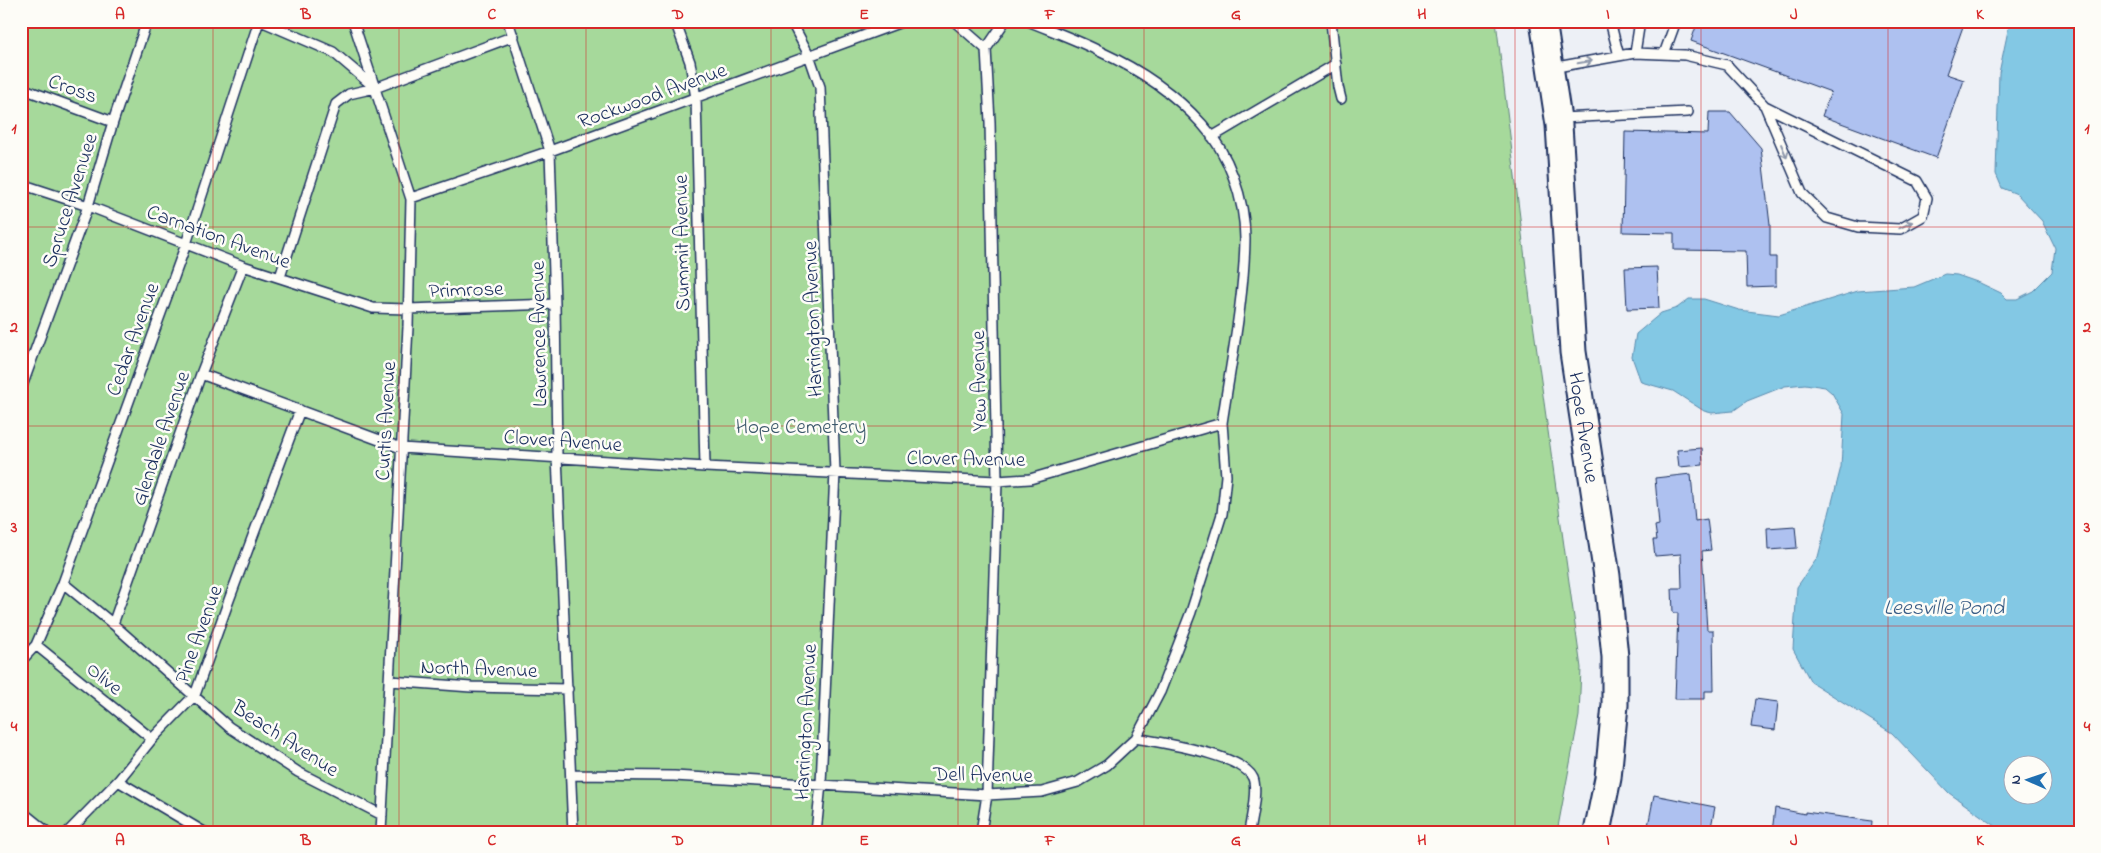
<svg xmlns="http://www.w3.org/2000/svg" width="2101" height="853" font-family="'Indie Flower',sans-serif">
<rect width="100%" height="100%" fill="#edf0f6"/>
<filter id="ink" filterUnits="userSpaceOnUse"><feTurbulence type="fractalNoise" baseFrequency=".02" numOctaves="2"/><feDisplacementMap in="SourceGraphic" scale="10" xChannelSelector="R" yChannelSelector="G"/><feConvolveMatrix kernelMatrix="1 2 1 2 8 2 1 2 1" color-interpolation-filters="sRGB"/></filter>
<g filter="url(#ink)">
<!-- green -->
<path fill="#a6d99b" stroke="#60847c" d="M 21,21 L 1496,21 L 1532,316 L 1581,668 L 1579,716 L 1557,832 L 21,832 Z"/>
<!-- water -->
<path fill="#83c8e4" stroke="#598bae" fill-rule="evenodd" d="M 2010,21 L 2080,21 L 2080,832 L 2004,832 L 1949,793 L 1892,733 L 1811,682 L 1793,649 L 1797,587 L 1818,557 L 1841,467 L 1844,414 L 1832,393 L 1825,387 L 1805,384 L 1785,386 L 1747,401 L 1733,411 L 1712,413 L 1704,411 L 1673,391 L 1641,382 L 1632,357 L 1636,334 L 1661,313 L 1677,308 L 1689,299 L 1704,299 L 1739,310 L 1779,315 L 1858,291 L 1914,287 L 1945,274 L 1957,275 L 1980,283 L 2001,293 L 2007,299 L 2017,299 L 2033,291 L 2052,272 L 2055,248 L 2042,221 L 2017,194 L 2002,188 L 1996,174 L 1999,73 ZM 2014,766 L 2044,766 L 2044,796 L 2014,796 Z"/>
<!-- building -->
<path fill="#aec1f0" stroke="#1b2f5e" d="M 1698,21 L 1965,21 L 1946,74 L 1964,80 L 1936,158 L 1822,116 L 1831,92 L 1691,41 Z
M 1709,112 L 1730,112 L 1761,148 L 1770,225 L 1770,257 L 1776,257 L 1776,286 L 1747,287 L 1746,251 L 1674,250 L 1674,233 L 1623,232 L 1625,132 L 1708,134 Z
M 1657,267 L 1659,308 L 1627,309 L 1625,268 Z
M 1702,448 L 1703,465 L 1679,467 L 1677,450 Z
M 1691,474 L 1695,521 L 1707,519 L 1711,550 L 1702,551 L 1707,630 L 1713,630 L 1714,691 L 1705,691 L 1705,699 L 1675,699 L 1678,613 L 1673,613 L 1672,588 L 1682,588 L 1681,554 L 1655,556 L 1653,540 L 1657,540 L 1655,526 L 1659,525 L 1655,478 Z
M 1795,526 L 1797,548 L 1768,550 L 1767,528 Z
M 1755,699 L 1778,702 L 1775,730 L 1751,727 Z
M 1654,795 L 1715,807 L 1710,832 L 1689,832 L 1672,828 L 1672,831 L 1648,826 Z
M 1775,808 L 1805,814 L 1805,812 L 1872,821 L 1871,832 L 1772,832 Z"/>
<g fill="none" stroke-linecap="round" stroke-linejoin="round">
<!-- service casing -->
<g stroke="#1b2f5e" stroke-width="12">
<path id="service" d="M 261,21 L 333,52 L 374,87
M 353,21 L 411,199 L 408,327 L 381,832
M 508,21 L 550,151 L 555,304 L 557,456 L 573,832
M 675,21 L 690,62 L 696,98 L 705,467
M 791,21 L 809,55 L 820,87 L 835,472 L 821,784 L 816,832
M 954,21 L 986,49 L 990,122 L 997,481 L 987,795 L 981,832
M 1331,21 L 1338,87 L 1341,99
M 1610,21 L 1619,56
M 986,49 L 1005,21
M 1635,53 L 1640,21
M 1664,54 L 1676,21
M 1551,68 L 1635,53 L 1685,55 L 1727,65 L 1765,106 L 1802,193 L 1827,218 L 1858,227 L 1900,229 L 1923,216 L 1927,198 L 1917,181 L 1765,106
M 21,88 L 113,122
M 1561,118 L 1688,112
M 1212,137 L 1336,64
M 21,184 L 88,206 L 243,266 L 373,308 L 408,309 L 555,304
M 411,198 L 550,151 L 904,21
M 280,277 L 336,104 L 349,94 L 375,88 L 514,36
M 201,374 L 401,448 L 705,467 L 997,481 L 1030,479 L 1222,423 C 1231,362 1244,300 1245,239 C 1245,200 1229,153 1202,124 C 1175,94 1138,69 1101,52 C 1078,40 1052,31 1028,21
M 21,389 L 88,206 L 113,122 L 147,21
M 63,583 L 113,624 L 229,727 L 298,772 L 382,815
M 113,624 L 201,374 L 243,266
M 36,645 L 152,739
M 21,661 L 36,645 L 63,583 L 186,244 L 259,21
M 390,681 L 471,687 L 568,689
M 1136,738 C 1161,743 1242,754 1253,778 C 1258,790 1251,819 1249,832
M 571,775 L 674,776 L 987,795 L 1042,792 L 1078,782 L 1107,765 L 1136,738 L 1160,692 L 1191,612 L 1222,514 L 1226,476 L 1222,423
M 118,781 L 204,832
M 21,811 L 47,832
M 68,832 L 118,781 L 152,739 L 195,695 L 229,600 L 300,410"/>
</g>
<!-- secondary casing -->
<g stroke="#1b2f5e" stroke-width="29">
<g id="secondary">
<path id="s1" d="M 1543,21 L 1559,125 L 1573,352 L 1607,576 L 1615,657 L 1615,705 L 1608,778 L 1597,832"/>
</g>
</g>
<!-- service -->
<use href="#service" stroke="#fdfcf7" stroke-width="9"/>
<!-- secondary -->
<use href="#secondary" stroke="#fdfcf7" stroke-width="25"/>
</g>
<!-- one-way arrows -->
<defs><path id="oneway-shaft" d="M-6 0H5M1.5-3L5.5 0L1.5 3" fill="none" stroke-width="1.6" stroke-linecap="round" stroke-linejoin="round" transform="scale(1.25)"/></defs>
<g stroke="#8c96aa">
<use href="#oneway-shaft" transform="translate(1585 62) rotate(-10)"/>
<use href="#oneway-shaft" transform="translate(1784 151) rotate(67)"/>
<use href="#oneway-shaft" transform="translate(1906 225) rotate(-26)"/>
</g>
</g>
<!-- grid -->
<path fill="none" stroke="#d62828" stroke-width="1" stroke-opacity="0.55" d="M 213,21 L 213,832M 399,21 L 399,832M 586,21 L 586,832M 771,21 L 771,832M 958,21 L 958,832M 1144,21 L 1144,832M 1330,21 L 1330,832M 1515,21 L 1515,832M 1701,21 L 1701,832M 1888,21 L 1888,832M 21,227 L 2080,227M 21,426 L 2080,426M 21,626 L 2080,626"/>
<g text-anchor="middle" stroke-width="5" stroke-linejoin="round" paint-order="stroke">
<!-- street labels -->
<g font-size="21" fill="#1b2f5e" stroke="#fdfcf7">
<text transform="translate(73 88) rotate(20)" y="7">Cross</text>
<text transform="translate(652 95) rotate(-20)" y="7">Rockwood Avenue</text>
<text transform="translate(69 200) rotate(-72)" y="7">Spruce Avenuee</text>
<text transform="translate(219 236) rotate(20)" y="7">Carnation Avenue</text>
<text transform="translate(681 243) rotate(-91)" y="7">Summit Avenue</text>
<text transform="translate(466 289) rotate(-2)" y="7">Primrose</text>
<text transform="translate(812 319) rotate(-92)" y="7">Harrington Avenue</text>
<text transform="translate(538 334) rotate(-91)" y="7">Lawrence Avenue</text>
<text transform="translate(132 339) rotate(-70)" y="7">Cedar Avenue</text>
<text transform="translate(978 381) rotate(-91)" y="7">Yew Avenue</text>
<text transform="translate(385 421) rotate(-87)" y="7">Curtis Avenue</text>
<text dy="7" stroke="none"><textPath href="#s1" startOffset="409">Hope Avenue</textPath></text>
<text transform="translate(160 438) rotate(-71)" y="7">Glendale Avenue</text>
<text transform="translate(563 440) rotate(4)" y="7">Clover Avenue</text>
<text transform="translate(966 458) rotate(1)" y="7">Clover Avenue</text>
<text transform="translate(198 634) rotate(-70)" y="7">Pine Avenue</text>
<text transform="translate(479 668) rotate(2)" y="7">North Avenue</text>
<text transform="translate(105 678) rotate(39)" y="7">Olive</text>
<text transform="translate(805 722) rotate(-87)" y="7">Harrington Avenue</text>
<text transform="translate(286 738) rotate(33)" y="7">Beach Avenue</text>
<text transform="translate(983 774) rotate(1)" y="7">Dell Avenue</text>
</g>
<!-- park labels -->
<g font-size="21" fill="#3e5a6d" stroke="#fdfcf7">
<text x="801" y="433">Hope Cemetery</text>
</g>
<!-- water labels -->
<g font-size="22" font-style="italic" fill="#3a5d86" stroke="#fdfcf7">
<text x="1944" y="614">Leesville Pond</text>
</g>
</g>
<!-- margin -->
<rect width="2101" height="853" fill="none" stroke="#fdfcf7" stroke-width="55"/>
<!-- north arrow -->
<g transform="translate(2028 780) rotate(272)"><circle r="24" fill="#fdfcf7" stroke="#a3aaba"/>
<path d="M0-4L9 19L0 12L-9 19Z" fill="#1f6fb2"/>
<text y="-8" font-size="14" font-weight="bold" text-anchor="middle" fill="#1b2f5e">N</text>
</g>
<rect x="28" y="28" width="2046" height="798" fill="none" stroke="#d62828" stroke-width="2"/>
<g font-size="16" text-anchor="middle" font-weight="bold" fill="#d62828">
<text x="120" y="19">A</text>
<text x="306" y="19">B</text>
<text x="492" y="19">C</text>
<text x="678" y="19">D</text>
<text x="864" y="19">E</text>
<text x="1050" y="19">F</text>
<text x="1236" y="19">G</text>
<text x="1422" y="19">H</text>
<text x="1608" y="19">I</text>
<text x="1794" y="19">J</text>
<text x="1980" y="19">K</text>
<text x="14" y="133">1</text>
<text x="2087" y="133">1</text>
<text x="14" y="332">2</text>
<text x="2087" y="332">2</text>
<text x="14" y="532">3</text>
<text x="2087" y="532">3</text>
<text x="14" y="731">4</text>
<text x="2087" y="731">4</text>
<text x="120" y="845">A</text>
<text x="306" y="845">B</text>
<text x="492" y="845">C</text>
<text x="678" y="845">D</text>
<text x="864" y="845">E</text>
<text x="1050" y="845">F</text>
<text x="1236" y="845">G</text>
<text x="1422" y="845">H</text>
<text x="1608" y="845">I</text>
<text x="1794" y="845">J</text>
<text x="1980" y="845">K</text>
</g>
</svg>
